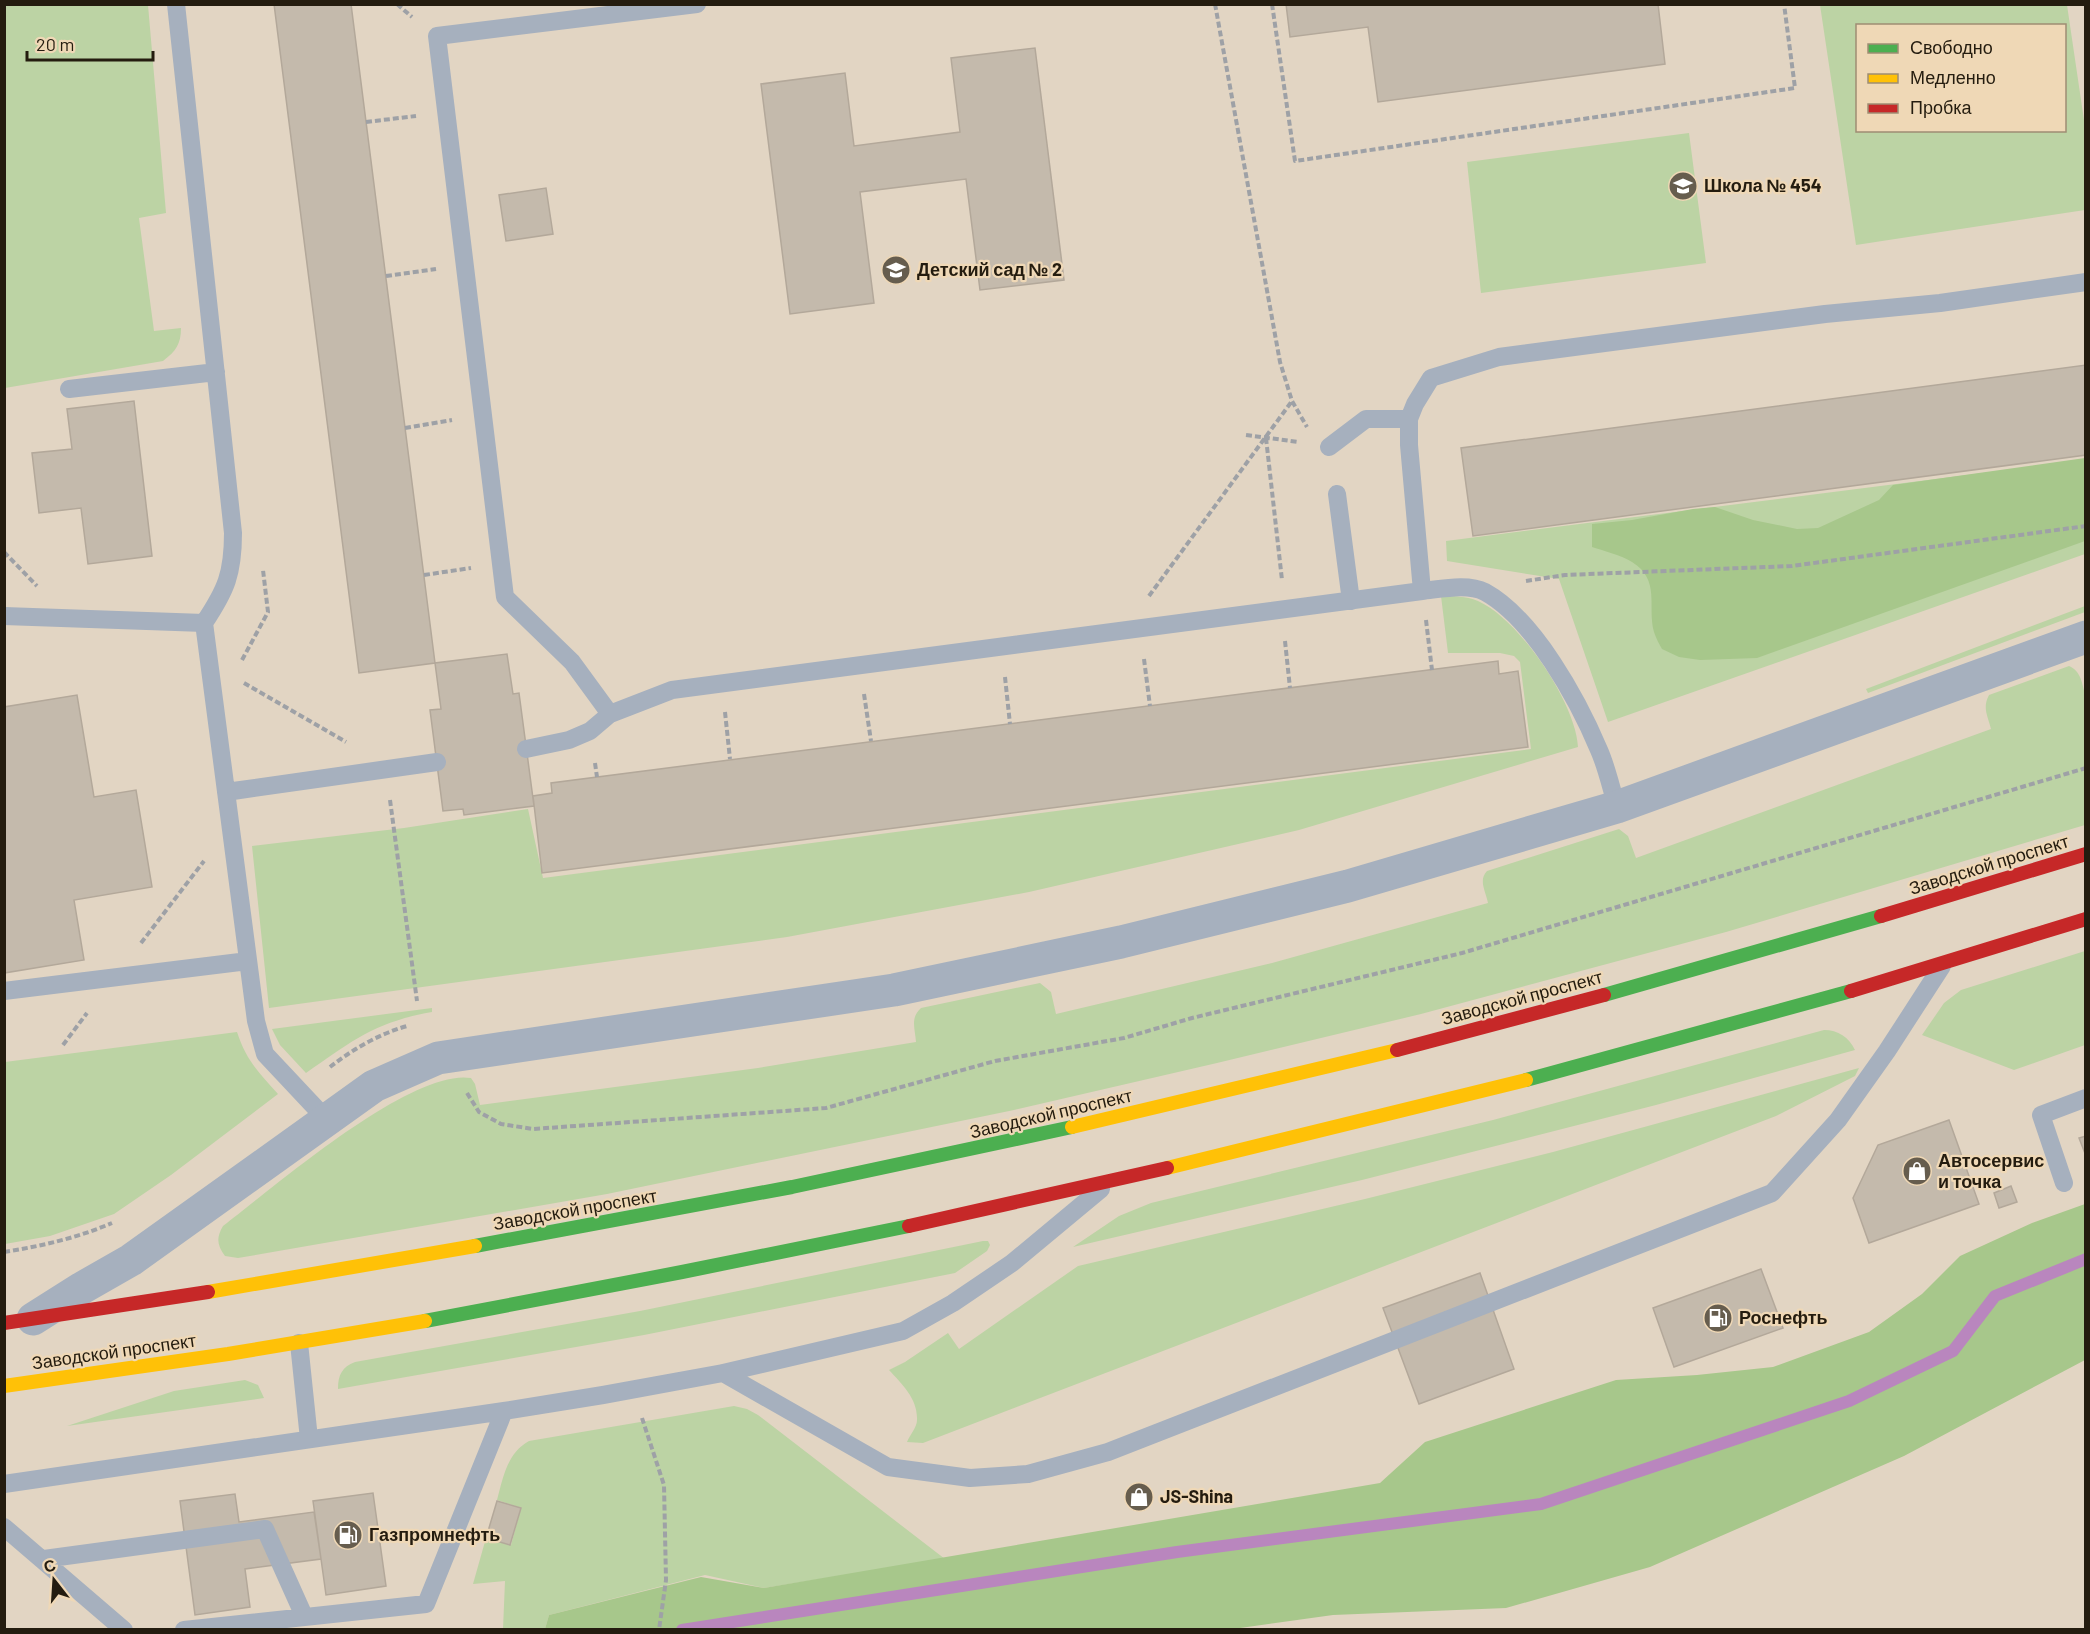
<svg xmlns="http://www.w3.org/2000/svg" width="2090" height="1634" font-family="Barlow,sans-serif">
<rect width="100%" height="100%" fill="#e2d5c3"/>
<!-- green -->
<path fill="#bcd3a4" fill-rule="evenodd" d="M 4,5 L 148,5 L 166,213 L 139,218 L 154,331 L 181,328 C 181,344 176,351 163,361 L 5,388 Z
M 1820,5 L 2067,5 L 2085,127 L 2085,210 L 1856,245 ZM 1858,26 L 2064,26 L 2064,130 L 1858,130 Z
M 1689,133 L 1706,263 L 1481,293 L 1467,162 Z
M 2085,460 L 2085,554 L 1608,722 L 1559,579 L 1447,561 L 1446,541 Z
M 1441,596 C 1455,596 1465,596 1478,601 C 1519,619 1576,703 1578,747 L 1299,830 L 1029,892 L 787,937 L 269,1008 L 252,846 L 404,828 L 528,809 L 543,878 L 1531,749 L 1520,662 L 1514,656 L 1500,653 L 1448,653 Z
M 2085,606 L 2085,612 L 1868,693 L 1866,689 Z
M 2069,666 C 2081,671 2082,683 2085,694 L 2085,825 L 1726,932 L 1421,1014 L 1217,1063 L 1014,1110 L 607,1194 L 238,1258 L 225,1256 C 217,1245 216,1238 223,1226 C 273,1188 411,1068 471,1078 L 475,1084 L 480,1105 L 758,1068 L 916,1042 C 915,1028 910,1018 921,1008 L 1040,983 L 1051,992 L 1056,1014 L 1272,963 L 1488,903 C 1486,892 1478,880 1487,871 L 1619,829 L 1628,836 L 1636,858 L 1991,729 C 1988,716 1982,708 1989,695 Z
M 2085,951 L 2085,1045 L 2014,1070 L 1922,1035 L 1944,1003 L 1961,990 Z
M 432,1008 L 432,1012 C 375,1022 352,1041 306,1073 L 280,1045 L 272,1029 Z
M 1824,1030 C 1838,1030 1849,1037 1855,1050 L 1656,1105 L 1362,1180 L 1073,1247 L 1119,1216 L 1151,1203 L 1493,1120 Z
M 237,1032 C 246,1060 259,1073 278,1094 L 171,1175 L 114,1214 L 50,1236 L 5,1244 L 5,1062 Z
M 1859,1068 L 1855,1076 L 1776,1116 L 923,1443 L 907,1442 C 910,1435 917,1427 917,1420 C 918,1399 902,1384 889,1370 L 905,1362 L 948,1333 L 959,1349 L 1078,1266 L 1365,1199 L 1553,1152 Z
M 983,1241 L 988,1241 L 990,1245 L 987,1251 L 955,1273 L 644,1335 L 338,1389 C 338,1375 342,1367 355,1362 L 640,1311 Z
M 245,1380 L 258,1385 L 264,1398 L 67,1426 L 174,1391 Z
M 734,1406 L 747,1409 L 758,1415 L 945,1559 L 764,1588 L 705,1575 L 549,1615 L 545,1629 L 503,1629 L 505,1581 L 473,1584 L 486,1538 L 511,1545 L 521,1508 L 497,1500 C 503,1478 507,1453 529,1441 Z"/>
<!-- forest -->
<path fill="#a7c78b" d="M 2085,458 L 2085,541 L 1757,658 L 1700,660 L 1679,657 L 1662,649 C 1659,644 1656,638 1654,632 C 1647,606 1661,580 1632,562 C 1621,555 1604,551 1592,547 L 1592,524 L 1632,520 L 1693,509 L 1715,507 L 1753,520 L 1797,529 L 1818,528 L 1879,500 L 1893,485 Z
M 2085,1204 L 2085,1360 L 1904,1456 L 1650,1567 L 1506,1608 L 1333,1615 L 1226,1630 L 545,1629 L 549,1615 L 701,1577 L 764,1588 L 1380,1483 L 1425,1442 L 1616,1380 L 1697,1375 L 1773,1367 L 1869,1332 L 1922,1294 L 1960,1256 L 2032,1223 Z"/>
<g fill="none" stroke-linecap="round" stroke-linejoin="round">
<!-- stream -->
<path stroke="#b986be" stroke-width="12" d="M 682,1630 L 1177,1552 L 1541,1504 L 1849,1401 L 1953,1351 L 1995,1296 L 2086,1259"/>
</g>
<!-- building -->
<path fill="#c4baac" stroke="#b3a89a" stroke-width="1.5" d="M 274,4 L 351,4 L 435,663 L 359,673 Z
M 1286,4 L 1658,4 L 1665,64 L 1378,102 L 1368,27 L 1290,37 Z
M 1035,48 L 1064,280 L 980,290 L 966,179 L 860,192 L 874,303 L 790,314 L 761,84 L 845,73 L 854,146 L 960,132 L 951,58 Z
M 546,188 L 553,234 L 506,241 L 499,195 Z
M 2086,365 L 2086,455 L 1473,536 L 1461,448 Z
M 134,401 L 152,556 L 88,564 L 81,508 L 39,513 L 32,453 L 72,449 L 67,409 Z
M 507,654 L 513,694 L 519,693 L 534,806 L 464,815 L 463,809 L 443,811 L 430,710 L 441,709 L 435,663 Z
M 1498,661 L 1499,674 L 1518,671 L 1528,747 L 542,873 L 533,796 L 552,793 L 551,783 Z
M 77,695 L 94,797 L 136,790 L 152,887 L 74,900 L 84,960 L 4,973 L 4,707 Z
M 1949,1120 L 1979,1204 L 1869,1243 L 1853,1198 L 1878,1145 Z
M 2086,1136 L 2086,1156 L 2079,1138 Z
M 2011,1186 L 2017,1202 L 1999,1208 L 1994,1193 Z
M 1761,1269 L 1783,1328 L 1674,1367 L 1653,1308 Z
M 1480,1273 L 1514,1369 L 1419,1404 L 1383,1308 Z
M 373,1493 L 386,1586 L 326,1595 L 313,1501 Z
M 235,1494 L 239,1522 L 314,1512 L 321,1559 L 245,1569 L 250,1607 L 195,1615 L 180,1501 Z
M 497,1501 L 521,1508 L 510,1545 L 486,1538 Z"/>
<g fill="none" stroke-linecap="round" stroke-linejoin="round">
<!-- path -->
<path stroke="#9ea1a6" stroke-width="4" stroke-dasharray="6 3" stroke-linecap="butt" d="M 397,4 L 412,17
M 1215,4 L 1280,362 L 1292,401 L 1307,427
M 1272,4 L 1295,161 L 1795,88 L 1784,4
M 366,122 L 416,116
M 386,276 L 436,269
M 405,428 L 452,420
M 1246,435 L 1299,442
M 1266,438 L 1282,580
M 4,552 L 37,586
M 424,575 L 471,568
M 1526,581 L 1565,575 L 1792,566 L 2086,526
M 1149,596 L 1292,401
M 1426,620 L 1432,670
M 1285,641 L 1290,688
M 1144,659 L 1150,706
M 242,660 L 268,612 L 263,570
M 1005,677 L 1010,724
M 244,683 L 346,742
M 864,694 L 871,741
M 725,712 L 730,759
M 595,763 L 597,777
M 390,800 L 417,1001
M 141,943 L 204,861
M 63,1045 L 87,1013
M 330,1067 C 353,1049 379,1034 407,1026
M 467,1093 L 479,1112 L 501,1124 L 533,1129 L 826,1108 L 995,1061 L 1124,1038 L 1192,1018 L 1462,953 L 2086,768
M 4,1252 C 42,1246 77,1238 112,1223
M 642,1418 L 664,1485 L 666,1580 L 659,1630"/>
<!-- lane -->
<path stroke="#a6b0be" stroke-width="18" d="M 176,4 L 233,533 C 233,574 226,590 204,623 L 256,1021 L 265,1054 L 326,1119
M 69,389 L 216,372
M 1329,447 L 1366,419 L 1409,419
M 1337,494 L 1351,601
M 1422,591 C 1441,589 1468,583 1485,592 C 1534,619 1578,700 1599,750 C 1607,768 1611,788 1617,807
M 4,616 L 204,623
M 610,714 L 572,662 L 505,597 L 437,36 L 697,4
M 526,749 L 569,740 L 590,731 L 610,714 L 672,690 L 1422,591 L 1409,445 L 1409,419 L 1415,404 L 1431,378 L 1499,357 L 1825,314 L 1940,303 L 2086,282
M 226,792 L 437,762
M 4,991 L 248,961
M 2064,1183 L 2041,1115 L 2086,1098
M 299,1343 L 309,1439
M 723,1373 L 888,1467 L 970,1478 L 1028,1474 L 1108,1452 L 1772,1193 L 1838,1120 L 1887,1051 L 1942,966
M 4,1484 L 504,1411 L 603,1395 L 723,1373 L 903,1331 L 953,1303 L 1012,1263 L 1101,1189
M 4,1527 L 124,1630
M 44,1559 L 265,1529 L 304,1616
M 184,1630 L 426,1604 L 504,1411"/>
<!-- street -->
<path stroke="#a6b0be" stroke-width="33" d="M 33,1319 L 82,1288 L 131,1260 L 374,1086 L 438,1058 L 894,990 L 1121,942 L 1348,886 L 1617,807 L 2086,637"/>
<!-- fast -->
<path stroke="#4caf50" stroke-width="14" d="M 1604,995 L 1881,916
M 1526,1080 L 1851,991
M 475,1246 L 792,1187 L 1072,1127
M 425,1321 L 682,1272 L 909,1226"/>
<!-- slow -->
<path stroke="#ffc107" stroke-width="14" d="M 1072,1127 L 1397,1050
M 1167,1168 L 1526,1080
M 208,1292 L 475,1246
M 4,1386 L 228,1354 L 425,1321"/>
<!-- jam -->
<path stroke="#c62828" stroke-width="14" d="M 1881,916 L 2086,854
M 1851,991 L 2086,919
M 1397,1050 L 1604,995
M 909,1226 L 1167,1168
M 4,1323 L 208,1292"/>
</g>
<!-- icons -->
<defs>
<g id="school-disc" transform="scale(1.5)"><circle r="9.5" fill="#665d4e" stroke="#efd8b6"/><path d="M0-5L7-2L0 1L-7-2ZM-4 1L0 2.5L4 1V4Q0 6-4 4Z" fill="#fff"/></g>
<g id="shop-disc" transform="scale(1.5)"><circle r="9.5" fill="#665d4e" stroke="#efd8b6"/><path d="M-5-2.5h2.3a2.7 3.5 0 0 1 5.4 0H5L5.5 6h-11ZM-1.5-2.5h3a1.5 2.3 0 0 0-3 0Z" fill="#fff"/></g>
<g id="fuel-disc" transform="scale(1.5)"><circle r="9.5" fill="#665d4e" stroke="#efd8b6"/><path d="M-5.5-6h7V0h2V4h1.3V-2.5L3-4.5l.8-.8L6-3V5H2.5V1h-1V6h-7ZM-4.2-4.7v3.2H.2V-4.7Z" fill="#fff"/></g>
</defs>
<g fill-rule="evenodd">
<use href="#school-disc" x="1683" y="186"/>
<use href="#school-disc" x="896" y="270"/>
<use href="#shop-disc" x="1917" y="1171"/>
<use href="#fuel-disc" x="1718" y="1318"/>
<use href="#shop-disc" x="1139" y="1497"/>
<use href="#fuel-disc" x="348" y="1535"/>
</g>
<g text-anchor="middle" stroke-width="4.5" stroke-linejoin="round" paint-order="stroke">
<!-- poi labels -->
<g font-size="18" font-weight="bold" fill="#241c0f" stroke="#efd8b6" text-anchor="start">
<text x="1704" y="192">Школа № 454</text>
<text x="917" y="276">Детский сад № 2</text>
<text x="1938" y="1167">Автосервис<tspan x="1938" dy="21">и точка</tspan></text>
<text x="1739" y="1324">Роснефть</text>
<text x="1160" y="1503">JS-Shina</text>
<text x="369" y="1541">Газпромнефть</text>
</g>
<!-- street labels -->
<g font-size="18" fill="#241c0f" stroke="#efd8b6">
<text transform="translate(1989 865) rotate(-17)" y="6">Заводской проспект</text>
<text transform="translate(1522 998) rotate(-15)" y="6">Заводской проспект</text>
<text transform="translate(1051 1114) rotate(-13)" y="6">Заводской проспект</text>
<text transform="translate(575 1210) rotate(-10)" y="6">Заводской проспект</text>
<text transform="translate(114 1352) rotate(-8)" y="6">Заводской проспект</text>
</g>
</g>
<!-- border -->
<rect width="2090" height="1634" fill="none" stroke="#241c0f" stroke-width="12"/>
<!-- legend -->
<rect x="1856" y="24" width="210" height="108" fill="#efd8b6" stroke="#9e8d73" stroke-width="1.5"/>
<rect x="1868" y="44" width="30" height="9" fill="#4caf50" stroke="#9e8d73" stroke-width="1.5"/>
<text x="1910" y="54" font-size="18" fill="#241c0f">Свободно</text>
<rect x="1868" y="74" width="30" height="9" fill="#ffc107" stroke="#9e8d73" stroke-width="1.5"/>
<text x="1910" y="84" font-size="18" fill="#241c0f">Медленно</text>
<rect x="1868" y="104" width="30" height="9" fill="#c62828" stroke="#9e8d73" stroke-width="1.5"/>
<text x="1910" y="114" font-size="18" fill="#241c0f">Пробка</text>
<!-- north arrow -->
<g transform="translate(54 1580) rotate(343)" stroke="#efd8b6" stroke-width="4.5" paint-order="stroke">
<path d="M0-4.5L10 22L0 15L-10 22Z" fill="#241c0f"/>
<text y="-9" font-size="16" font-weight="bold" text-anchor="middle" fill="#241c0f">С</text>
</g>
<!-- scale -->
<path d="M27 51v9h126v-9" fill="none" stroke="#241c0f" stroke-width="3"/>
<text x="36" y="51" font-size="18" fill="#241c0f" stroke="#efd8b6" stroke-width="4.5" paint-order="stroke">20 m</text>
</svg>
